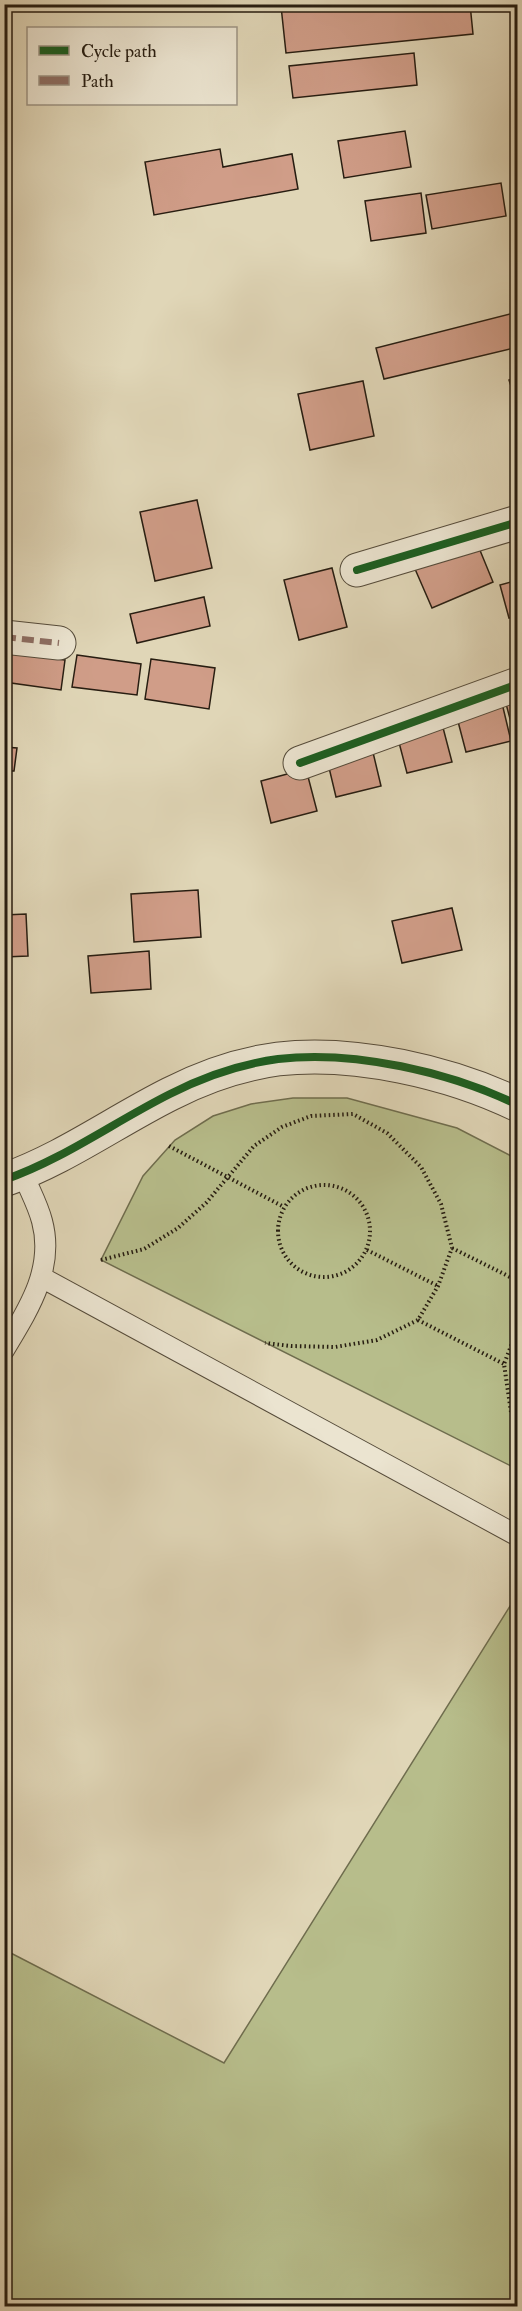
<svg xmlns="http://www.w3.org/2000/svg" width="522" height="2311" viewBox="0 0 522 2311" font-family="'IM FELL Double Pica',serif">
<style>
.green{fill:#b7bd8b;stroke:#6f6d4e;stroke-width:1.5}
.building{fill:#d09d88;stroke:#271d11;stroke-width:1.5}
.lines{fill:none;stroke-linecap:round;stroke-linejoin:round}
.service-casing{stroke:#554b3a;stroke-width:22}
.minor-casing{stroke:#554b3a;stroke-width:35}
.tertiary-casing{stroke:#554b3a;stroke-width:35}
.path{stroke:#271d11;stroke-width:4;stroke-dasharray:1.5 3;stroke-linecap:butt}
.service{stroke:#ebe4d0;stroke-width:20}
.minor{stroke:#ebe4d0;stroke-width:33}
.tertiary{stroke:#ebe4d0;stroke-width:33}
.quiet{stroke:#8d6e63;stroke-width:6;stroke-dasharray:12 6;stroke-linecap:butt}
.cycleway-casing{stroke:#ebe4d0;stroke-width:11}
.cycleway{stroke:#1b5e20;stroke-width:8}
</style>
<rect width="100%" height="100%" fill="#e0d6b7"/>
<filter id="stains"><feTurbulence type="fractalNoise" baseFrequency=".00333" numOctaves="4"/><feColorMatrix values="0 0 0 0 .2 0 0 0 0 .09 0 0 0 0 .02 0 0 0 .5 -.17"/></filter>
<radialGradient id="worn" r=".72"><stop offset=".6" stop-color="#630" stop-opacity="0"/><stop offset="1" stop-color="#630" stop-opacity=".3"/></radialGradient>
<path class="green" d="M 293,1098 L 347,1098 L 457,1128 L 517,1159 L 517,1469 L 101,1260 L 143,1176 L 175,1140 L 213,1116 L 251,1104 Z
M 517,1595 L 517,2306 L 5,2306 L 5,1950 L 224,2063 Z"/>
<path class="building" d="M 299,4 L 470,4 L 473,34 L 286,53 L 281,6 Z
M 414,53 L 417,85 L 293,98 L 289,66 Z
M 405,131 L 411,167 L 344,178 L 338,141 Z
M 220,149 L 223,167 L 292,154 L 298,189 L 154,215 L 145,162 Z
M 501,183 L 506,216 L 432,229 L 426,195 Z
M 421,193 L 426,233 L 371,241 L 365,201 Z
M 518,312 L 518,347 L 384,379 L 376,348 Z
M 518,377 L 518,408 L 509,380 Z
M 363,381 L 374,436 L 310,450 L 298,394 Z
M 197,500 L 212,568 L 155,581 L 140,512 Z
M 477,543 L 493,582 L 432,608 L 415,569 Z
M 332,568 L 347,627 L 299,640 L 284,580 Z
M 518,580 L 518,616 L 509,618 L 500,585 Z
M 204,597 L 210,626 L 137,643 L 130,614 Z
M 4,652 L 65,660 L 61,690 L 4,682 Z
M 77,655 L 141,664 L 137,695 L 72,687 Z
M 151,659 L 215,668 L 209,709 L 145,699 Z
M 518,693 L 518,737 L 515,738 L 504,696 Z
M 501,699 L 511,741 L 466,752 L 455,710 Z
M 441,720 L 452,762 L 407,773 L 396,731 Z
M 371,744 L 381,786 L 336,797 L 326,755 Z
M 4,747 L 17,748 L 14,771 L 4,771 Z
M 306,769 L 317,811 L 271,823 L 261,781 Z
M 198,890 L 201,937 L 134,942 L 131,894 Z
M 452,908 L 462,950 L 402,963 L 392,921 Z
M 26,914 L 28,956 L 4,957 L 4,915 Z
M 149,951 L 151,989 L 91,993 L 88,956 Z"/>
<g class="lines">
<g class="service-casing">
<path id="service" d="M 41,1277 L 518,1536
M 4,1350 C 28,1310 55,1269 42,1221 C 38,1205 29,1189 23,1174"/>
</g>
<g class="minor-casing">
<path id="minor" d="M 357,570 L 518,522
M 4,637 L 59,643
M 300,763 L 518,684"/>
</g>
<g class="tertiary-casing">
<path id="tertiary" d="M 4,1180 C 64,1159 114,1122 170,1094 C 203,1077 241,1064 278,1059 C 354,1050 450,1072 518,1105"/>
</g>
<path class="path" d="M 169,1146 L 284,1207
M278 1231a46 46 0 1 1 92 0a46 46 0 1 1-92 0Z
M 452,1248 L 518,1281
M 367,1250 L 438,1286
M 101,1260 L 144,1249 L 178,1228 L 206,1203 L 254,1146 L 282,1127 L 311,1116 L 353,1114 L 387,1133 L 421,1167 L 441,1204 L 452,1248 L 438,1286 L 418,1320 L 377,1340 L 335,1347 L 291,1346 L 265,1343
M 418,1320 L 504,1364
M 518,1328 L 504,1364 L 511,1412 L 518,1430"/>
<use href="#service" class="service"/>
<use href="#minor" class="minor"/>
<use href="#tertiary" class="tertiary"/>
<path class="quiet" d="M 4,637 L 59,643"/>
<g class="cycleway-casing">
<path id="cycleway" d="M 357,570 L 518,522
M 300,763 L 518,684
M 4,1180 C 64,1159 114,1122 170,1094 C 203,1077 241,1064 278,1059 C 354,1050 450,1072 518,1105"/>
</g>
<use href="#cycleway" class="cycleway"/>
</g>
<rect width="522" height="2311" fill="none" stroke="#e0d6b7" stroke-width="24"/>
<rect x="6" y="6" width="510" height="2299" fill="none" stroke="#271d11" stroke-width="3"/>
<rect x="12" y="12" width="498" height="2287" fill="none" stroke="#271d11" stroke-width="1.5"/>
<rect x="27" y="27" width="210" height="78" fill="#ebe4d0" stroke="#9d9484" stroke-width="1.5"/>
<rect x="39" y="46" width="30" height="9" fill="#1b5e20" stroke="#9d9484" stroke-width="1.5"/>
<text x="81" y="57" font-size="18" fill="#271d11">Cycle path</text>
<rect x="39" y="76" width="30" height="9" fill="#8d6e63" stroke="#9d9484" stroke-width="1.5"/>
<text x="81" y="87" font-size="18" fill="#271d11">Path</text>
<rect width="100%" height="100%" filter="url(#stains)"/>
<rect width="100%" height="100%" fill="url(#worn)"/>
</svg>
